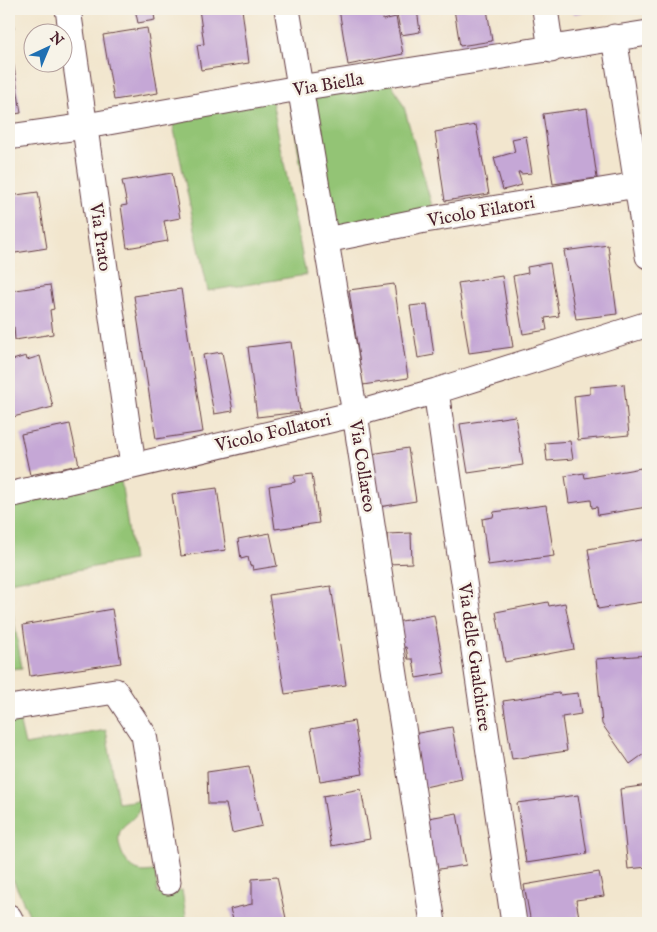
<svg xmlns="http://www.w3.org/2000/svg" width="657" height="932" viewBox="0 0 657 932" font-family="'IM FELL English',serif">
<style>
.green{fill:#93c474;stroke:#6e7250}
.building{fill:#c5a7d6}
.lines{fill:none;stroke-linecap:round;stroke-linejoin:round}
.street-casing{stroke:#633d43;stroke-width:27}
.street{stroke:#fff;stroke-width:25}
.labels{text-anchor:middle;stroke-width:5;stroke-linejoin:round;paint-order:stroke}
.street-label{font-size:18px;fill:#4a1f2b;stroke:#f7f3e8}
</style>
<rect width="100%" height="100%" fill="#f7f3e8"/>
<filter id="ink" filterUnits="userSpaceOnUse"><feTurbulence type="fractalNoise" baseFrequency=".02" numOctaves="2"/><feDisplacementMap in="SourceGraphic" scale="10" xChannelSelector="R" yChannelSelector="G"/><feConvolveMatrix kernelMatrix="1 2 1 2 8 2 1 2 1" color-interpolation-filters="sRGB"/></filter>
<filter id="wash" filterUnits="userSpaceOnUse"><feTurbulence type="fractalNoise" baseFrequency=".0096" numOctaves="4" result="noise"/><feDisplacementMap in="SourceGraphic" scale="20" xChannelSelector="R" yChannelSelector="G"/><feGaussianBlur stdDeviation="1.12" result="paint"/><feColorMatrix in="noise" values="0 0 0 0 0 0 0 0 0 0 0 0 0 0 0 0 0 1.4 0 .05"/><feComposite in="paint" operator="in"/></filter>
<g filter="url(#wash)">
<rect width="100%" height="100%" fill="#f2e6ce"/>
<path class="green" d="M 389,78 L 404,107 L 434,213 L 311,231 L 289,91 Z
M 271,96 L 306,275 L 208,291 L 172,120 Z
M 121,481 L 133,560 L 9,582 L 9,506 Z
M 9,592 L 22,668 L 9,669 Z
M 19,719 L 25,745 L 106,730 L 118,803 L 140,800 C 140,822 122,820 119,835 C 117,848 127,868 139,871 C 144,873 150,871 155,871 L 158,894 L 182,890 L 187,923 L 33,923 L 9,871 L 9,721 Z"/>
<g id="blocks">
<path class="building" d="M 9,9 L 11,9 L 14,29 L 9,29 Z
M 135,9 L 153,9 L 155,20 L 138,23 Z
M 199,9 L 242,9 L 249,63 L 201,70 L 197,45 L 204,44 Z
M 339,9 L 381,9 L 383,20 L 396,17 L 403,54 L 348,65 Z
M 396,9 L 417,9 L 420,32 L 401,35 Z
M 454,9 L 487,9 L 492,41 L 460,46 Z
M 573,9 L 598,9 L 599,10 L 574,14 Z
M 147,28 L 158,93 L 114,100 L 103,35 Z
M 12,54 L 21,113 L 9,115 L 9,55 Z
M 587,108 L 597,178 L 553,184 L 543,114 Z
M 476,125 L 489,194 L 445,201 L 435,132 Z
M 526,136 L 532,173 L 521,174 L 520,172 L 518,172 L 522,185 L 503,190 L 494,158 L 515,152 L 512,139 Z
M 172,173 L 180,218 L 164,221 L 168,241 L 127,248 L 121,206 L 127,205 L 122,181 Z
M 38,192 L 47,248 L 9,254 L 9,196 Z
M 608,245 L 617,314 L 576,319 L 564,251 Z
M 550,263 L 559,316 L 545,318 L 547,330 L 523,334 L 513,276 L 528,273 L 527,267 Z
M 502,276 L 513,347 L 469,353 L 458,283 Z
M 394,284 L 408,378 L 363,385 L 349,290 Z
M 50,285 L 54,309 L 50,310 L 53,334 L 15,340 L 14,327 L 9,328 L 9,311 L 11,311 L 9,291 Z
M 181,289 L 203,432 L 156,439 L 134,296 Z
M 427,304 L 434,355 L 418,358 L 410,306 Z
M 291,342 L 300,412 L 257,417 L 248,347 Z
M 222,352 L 233,411 L 214,414 L 203,355 Z
M 26,356 L 27,360 L 40,356 L 53,407 L 9,418 L 9,361 Z
M 624,384 L 629,435 L 578,440 L 574,396 L 590,394 L 590,387 Z
M 515,416 L 523,465 L 468,473 L 460,424 Z
M 70,424 L 79,465 L 30,475 L 21,434 Z
M 570,441 L 573,459 L 547,461 L 545,443 Z
M 408,448 L 416,501 L 379,507 L 371,454 Z
M 641,468 L 647,507 L 598,515 L 597,507 L 592,508 L 591,500 L 569,503 L 565,476 L 584,473 L 585,478 Z
M 312,474 L 319,523 L 275,529 L 269,486 L 295,482 L 294,476 Z
M 217,488 L 226,550 L 181,556 L 172,494 Z
M 546,505 L 554,556 L 488,565 L 482,519 L 493,517 L 494,512 Z
M 270,533 L 277,566 L 253,570 L 252,565 L 250,566 L 248,557 L 241,559 L 238,539 Z
M 411,533 L 412,563 L 389,564 L 387,534 Z
M 648,539 L 648,601 L 598,609 L 588,549 Z
M 331,586 L 346,685 L 285,694 L 269,595 Z
M 548,602 L 549,606 L 565,603 L 574,649 L 505,662 L 496,612 Z
M 112,609 L 121,663 L 30,676 L 23,625 Z
M 434,615 L 445,673 L 416,678 L 413,659 L 408,659 L 406,647 L 401,648 L 396,622 Z
M 648,655 L 648,751 L 630,764 L 602,724 L 596,659 Z
M 559,693 L 560,695 L 578,693 L 581,714 L 562,717 L 567,751 L 512,759 L 503,701 Z
M 354,721 L 363,774 L 320,781 L 311,729 Z
M 452,727 L 462,779 L 420,788 L 413,734 Z
M 249,766 L 262,826 L 232,833 L 226,804 L 208,804 L 207,772 Z
M 648,785 L 648,867 L 628,869 L 620,789 Z
M 361,789 L 370,839 L 331,846 L 323,796 Z
M 578,795 L 587,854 L 526,863 L 517,803 Z
M 457,813 L 466,865 L 433,870 L 423,819 Z
M 599,872 L 604,896 L 576,900 L 580,923 L 531,923 L 524,885 Z
M 277,877 L 287,923 L 234,923 L 230,909 L 252,904 L 252,879 Z"/>
</g>
</g>
<g filter="url(#ink)">
<use href="#blocks" fill-opacity="0" stroke="#633d43" stroke-width="1"/>
<g class="lines">
<g class="street-casing">
<path id="street" d="M 68,9 L 133,465
M 287,9 L 355,414 L 433,923
M 545,9 L 551,50
M 614,37 L 648,256
M 9,137 L 86,126 L 299,88 L 648,33
M 326,240 L 425,220 L 637,185
M 436,391 L 514,923
M 9,495 L 355,414 L 436,391 L 648,324
M 9,708 L 115,691 L 144,735 L 168,882
M 9,917 L 12,923"/>
</g>
<use href="#street" class="street"/>
</g>
</g>
<g class="labels">
<g class="street-label">
<text transform="translate(328 84) rotate(-9)" y="6">Via Biella</text>
<text transform="translate(481 211) rotate(-10)" y="6">Vicolo Filatori</text>
<text transform="translate(101 237) rotate(82)" y="6">Via Prato</text>
<text transform="translate(273 432) rotate(-13)" y="6">Vicolo Follatori</text>
<text transform="translate(363 466) rotate(81)" y="6">Via Collareo</text>
<text transform="translate(475 657) rotate(82)" y="6">Via delle Gualchiere</text>
</g>
</g>
<rect width="657" height="932" fill="none" stroke="#f7f3e8" stroke-width="30"/>
<g transform="translate(48 48) rotate(44)"><circle r="24" fill="#f7f3e8" stroke="#b29e9c"/>
<path d="M0-4L9 19L0 12L-9 19Z" fill="#1f6fb2"/>
<text y="-8" font-size="14" font-weight="bold" text-anchor="middle" fill="#4a1f2b">N</text>
</g>
</svg>
